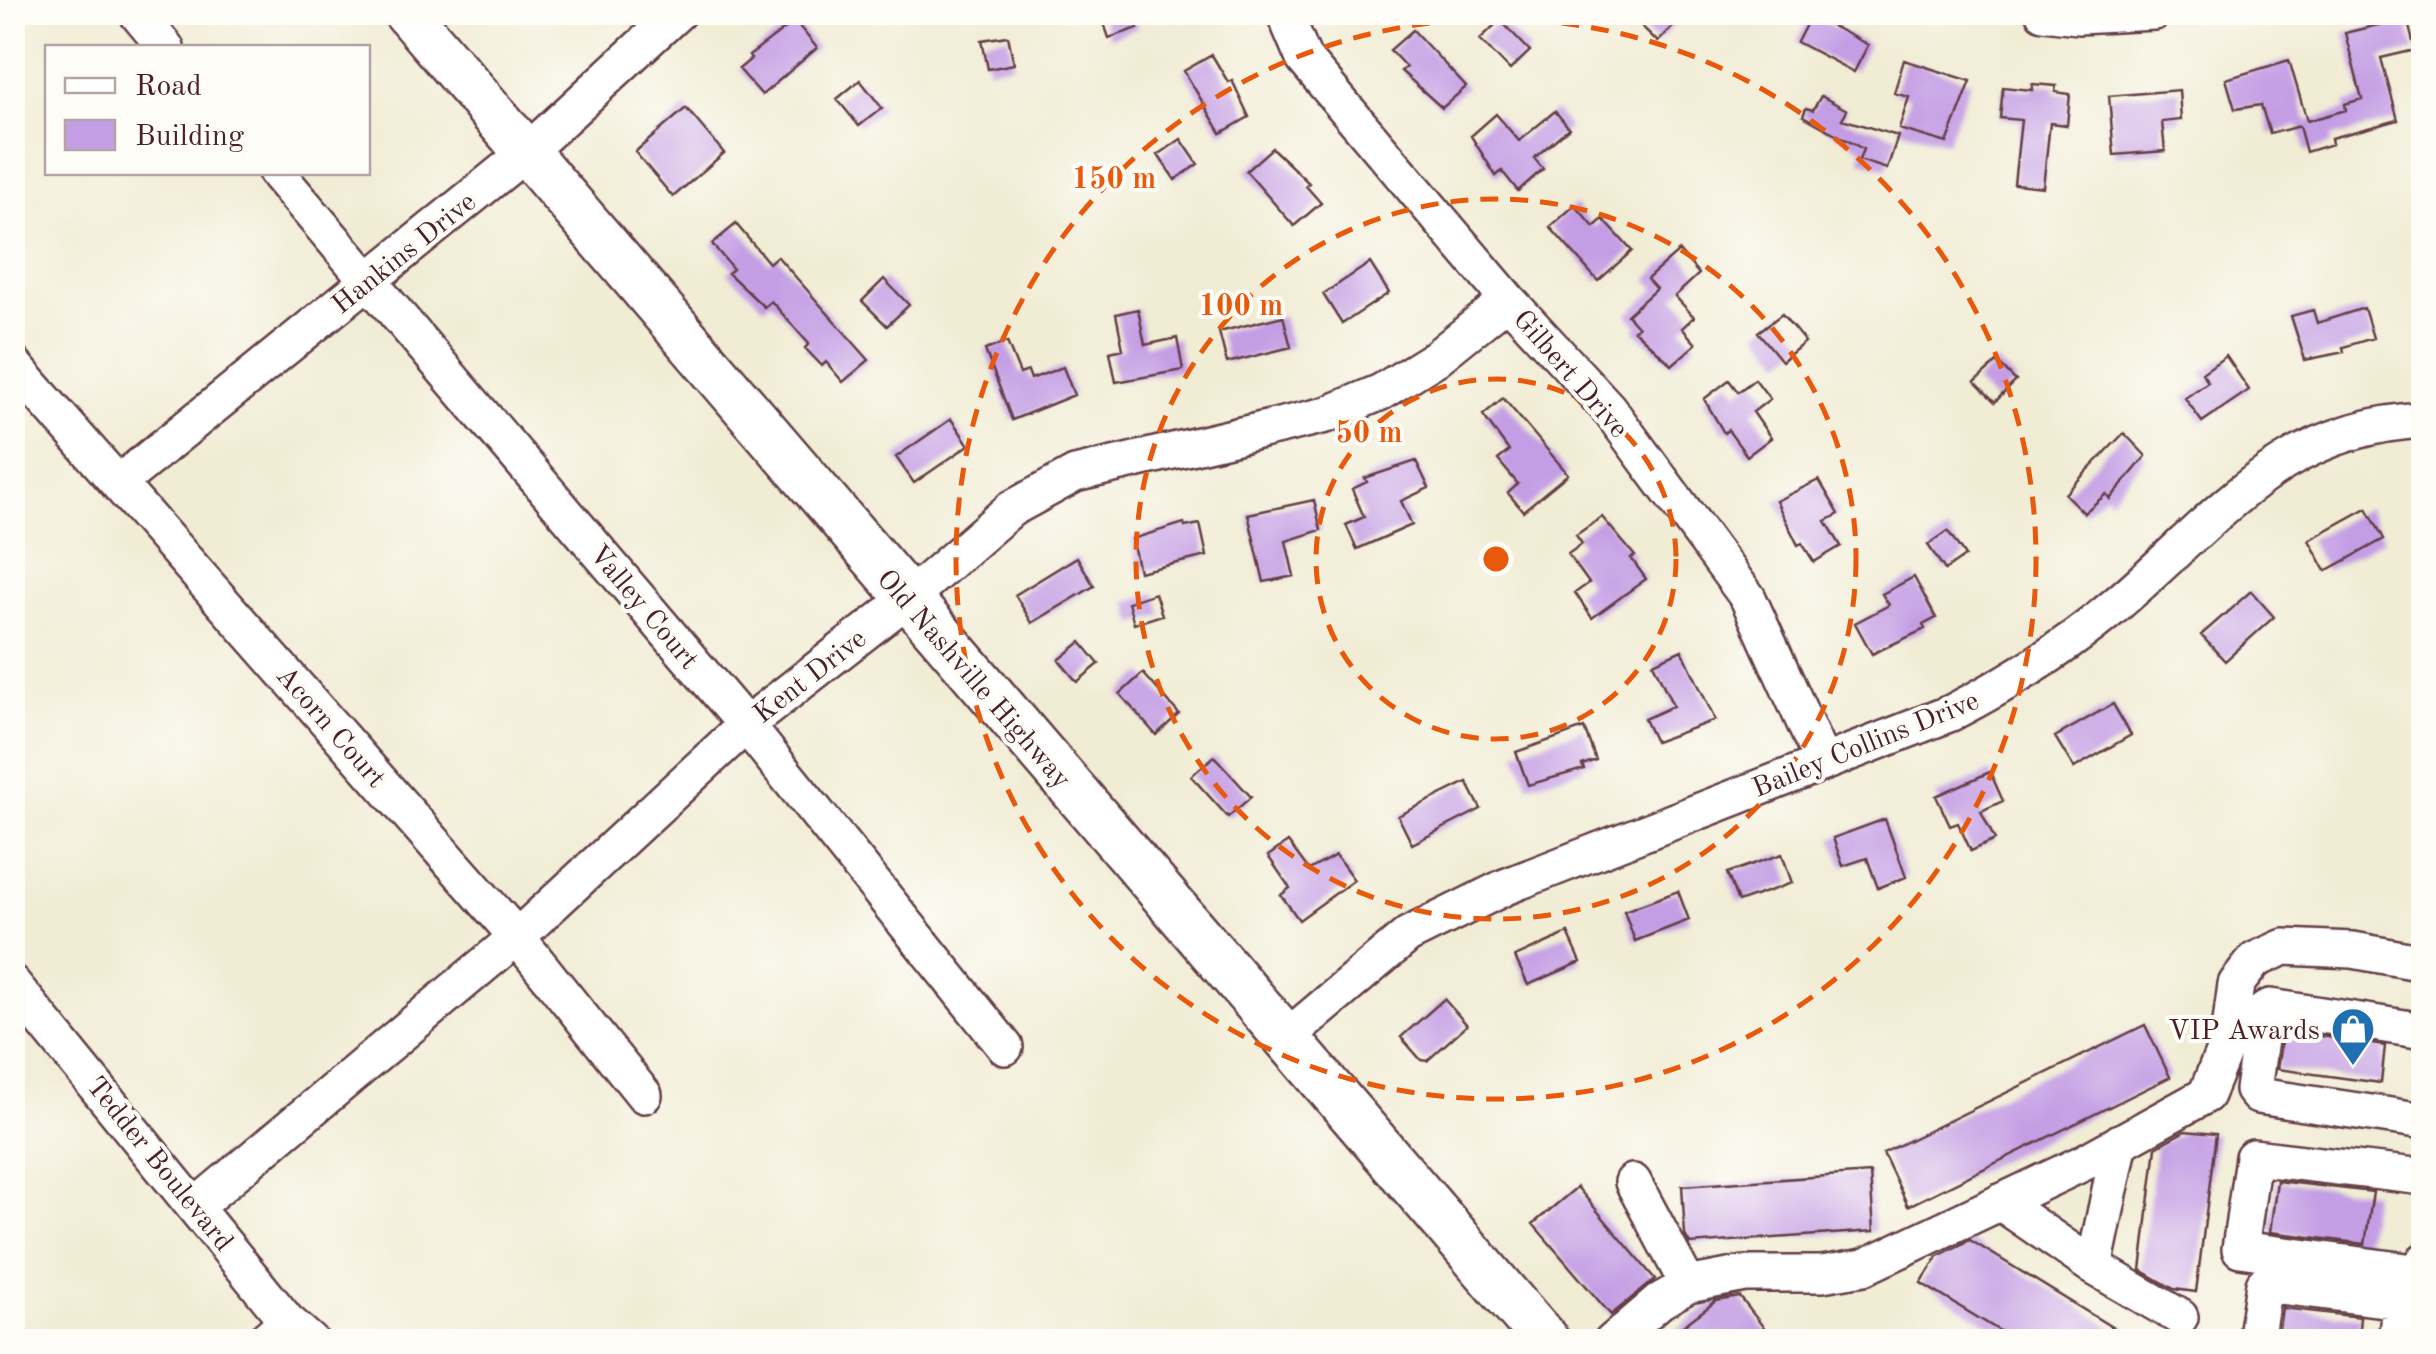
<svg xmlns="http://www.w3.org/2000/svg" width="2436" height="1354" viewBox="0 0 2436 1354" font-family="'Old Standard TT',serif">
<style>
.building{fill:#c49ee4}
.lines{fill:none;stroke-linecap:round;stroke-linejoin:round}
.minor-casing{stroke:#633e44;stroke-width:40}
.major-casing{stroke:#633e44;stroke-width:50}
.minor{stroke:#fff;stroke-width:35}
.major{stroke:#fff;stroke-width:45}
.ring{fill:none;stroke:#e8590c;stroke-width:5;stroke-dasharray:18 12}
.labels{text-anchor:middle;stroke-width:8;stroke-linejoin:round;paint-order:stroke}
.street-label{font-size:28px;fill:#4a1f2b;stroke:#fdfcf7}
.poi-label{font-size:28px;fill:#4a1f2b;stroke:#fdfcf7;text-anchor:end}
.centre{fill:#e8590c;stroke:#fdfcf7;stroke-width:5}
.ring-label{font-size:30px;text-anchor:middle;font-weight:bold;fill:#e8590c;stroke:#fdfcf7;stroke-width:8;stroke-linejoin:round;paint-order:stroke}
</style>
<rect width="100%" height="100%" fill="#fdfcf7"/>
<filter id="ink" filterUnits="userSpaceOnUse"><feTurbulence type="fractalNoise" baseFrequency=".01" numOctaves="2"/><feDisplacementMap in="SourceGraphic" scale="20" xChannelSelector="R" yChannelSelector="G"/><feConvolveMatrix kernelMatrix="1 2 1 2 8 2 1 2 1" color-interpolation-filters="sRGB"/></filter>
<filter id="wash" filterUnits="userSpaceOnUse"><feTurbulence type="fractalNoise" baseFrequency=".0048" numOctaves="4" result="noise"/><feDisplacementMap in="SourceGraphic" scale="40" xChannelSelector="R" yChannelSelector="G"/><feGaussianBlur stdDeviation="2.25" result="paint"/><feColorMatrix in="noise" values="0 0 0 0 0 0 0 0 0 0 0 0 0 0 0 0 0 1.4 0 .05"/><feComposite in="paint" operator="in"/></filter>
<g filter="url(#wash)">
<rect width="100%" height="100%" fill="#f1ecd4"/>
<g id="blocks">
<path class="building" d="M 1100,12 L 1132,12 L 1138,28 L 1109,38 Z
M 1627,12 L 1667,12 L 1677,22 L 1658,42 Z
M 1811,15 L 1868,45 L 1854,72 L 1797,42 Z
M 2407,18 L 2415,50 L 2381,58 L 2398,120 L 2331,138 L 2332,144 L 2306,152 L 2299,126 L 2270,134 L 2261,105 L 2235,109 L 2226,79 L 2289,60 L 2307,121 L 2346,110 L 2345,104 L 2362,99 L 2345,33 Z
M 1500,20 L 1530,51 L 1510,70 L 1480,39 Z
M 795,21 L 817,48 L 762,95 L 739,69 L 751,59 L 749,56 Z
M 1413,30 L 1466,87 L 1442,108 L 1401,71 L 1406,67 L 1390,50 Z
M 1008,36 L 1014,64 L 988,69 L 982,40 Z
M 1212,55 L 1228,82 L 1232,80 L 1249,117 L 1221,133 L 1184,71 Z
M 1904,60 L 1971,81 L 1947,143 L 1899,129 L 1909,97 L 1894,93 Z
M 860,80 L 882,108 L 859,126 L 837,99 Z
M 2032,84 L 2056,86 L 2055,92 L 2070,94 L 2067,125 L 2050,123 L 2043,187 L 2014,184 L 2021,120 L 2000,118 L 2003,87 L 2032,90 Z
M 2179,90 L 2181,120 L 2162,122 L 2165,151 L 2114,155 L 2109,96 Z
M 1821,96 L 1847,110 L 1842,119 L 1898,136 L 1887,169 L 1859,160 L 1863,149 L 1803,116 L 1806,108 L 1813,110 Z
M 686,108 L 724,153 L 673,197 L 635,152 Z
M 1555,111 L 1569,128 L 1534,158 L 1543,169 L 1518,191 L 1502,171 L 1496,176 L 1471,136 L 1496,114 L 1519,141 Z
M 1181,139 L 1198,164 L 1175,180 L 1158,155 Z
M 1272,148 L 1309,183 L 1306,186 L 1321,203 L 1294,226 L 1246,171 Z
M 1575,205 L 1594,227 L 1603,219 L 1632,251 L 1598,281 L 1550,227 Z
M 736,224 L 769,263 L 777,256 L 869,360 L 843,382 L 826,362 L 822,366 L 805,348 L 809,344 L 771,301 L 764,307 L 728,273 L 733,269 L 712,244 Z
M 1679,251 L 1699,274 L 1675,296 L 1694,317 L 1682,328 L 1696,344 L 1672,365 L 1634,330 L 1638,327 L 1627,315 L 1656,289 L 1647,279 Z
M 1370,263 L 1389,293 L 1342,324 L 1323,294 Z
M 884,279 L 909,305 L 887,326 L 862,301 Z
M 2364,308 L 2373,338 L 2343,347 L 2344,352 L 2305,360 L 2291,316 L 2313,310 L 2317,323 Z
M 1138,309 L 1145,345 L 1177,338 L 1183,370 L 1116,382 L 1110,352 L 1123,349 L 1116,314 Z
M 1782,314 L 1805,342 L 1782,361 L 1758,332 Z
M 1283,316 L 1291,347 L 1227,363 L 1219,332 Z
M 1007,342 L 1020,374 L 1028,371 L 1031,379 L 1063,367 L 1074,395 L 1012,420 L 985,350 Z
M 2226,356 L 2249,390 L 2202,422 L 2185,398 L 2208,382 L 2202,373 Z
M 1997,362 L 2016,381 L 1995,402 L 1975,382 Z
M 1755,379 L 1770,399 L 1753,412 L 1771,438 L 1747,456 L 1728,430 L 1724,433 L 1704,399 L 1729,380 L 1738,392 Z
M 1503,398 L 1568,474 L 1523,511 L 1508,493 L 1518,484 L 1498,460 L 1509,451 L 1483,415 Z
M 951,419 L 969,445 L 914,483 L 896,457 Z
M 2124,433 L 2146,456 L 2110,499 L 2106,494 L 2084,513 L 2065,494 Z
M 1416,461 L 1429,488 L 1401,501 L 1412,525 L 1357,549 L 1346,525 L 1364,517 L 1352,489 L 1367,482 L 1365,478 Z
M 1819,480 L 1839,514 L 1826,521 L 1841,546 L 1814,562 L 1802,543 L 1798,545 L 1776,501 Z
M 1314,500 L 1321,530 L 1286,541 L 1294,576 L 1264,582 L 1248,514 Z
M 2367,508 L 2384,539 L 2326,571 L 2309,540 Z
M 1602,517 L 1635,556 L 1631,558 L 1646,579 L 1592,618 L 1575,593 L 1589,583 L 1568,554 L 1582,544 L 1576,535 Z
M 1184,523 L 1185,527 L 1200,524 L 1207,556 L 1139,572 L 1132,539 Z
M 1948,531 L 1965,556 L 1945,570 L 1928,545 Z
M 1077,557 L 1094,586 L 1032,623 L 1015,595 Z
M 1914,577 L 1936,618 L 1923,625 L 1925,629 L 1872,654 L 1855,623 L 1889,605 L 1882,594 Z
M 2251,591 L 2274,617 L 2225,661 L 2201,635 Z
M 1155,593 L 1162,615 L 1134,624 L 1128,602 Z
M 1081,642 L 1099,664 L 1077,682 L 1059,660 Z
M 1682,650 L 1715,720 L 1655,742 L 1644,719 L 1673,706 L 1653,663 Z
M 1143,673 L 1179,714 L 1156,735 L 1120,694 Z
M 2113,704 L 2131,735 L 2074,768 L 2055,737 Z
M 1584,728 L 1596,760 L 1582,765 L 1584,769 L 1528,785 L 1516,752 Z
M 1214,756 L 1251,797 L 1228,817 L 1191,776 Z
M 1990,772 L 2003,801 L 1981,811 L 1995,840 L 1971,851 L 1958,823 L 1950,826 L 1936,796 Z
M 1467,782 L 1481,809 L 1412,844 L 1398,816 Z
M 1885,819 L 1906,877 L 1878,888 L 1867,858 L 1843,866 L 1833,838 Z
M 1288,842 L 1309,870 L 1336,855 L 1354,880 L 1299,920 L 1281,895 L 1290,888 L 1268,856 Z
M 1782,854 L 1792,883 L 1738,902 L 1727,873 Z
M 1678,891 L 1689,920 L 1635,941 L 1624,911 Z
M 1568,933 L 1581,962 L 1528,985 L 1515,957 Z
M 1444,999 L 1467,1025 L 1427,1061 L 1421,1060 L 1401,1037 Z
M 2145,1025 L 2170,1077 L 1908,1206 L 1883,1153 Z
M 2283,1030 L 2385,1046 L 2381,1083 L 2277,1069 Z
M 2185,1131 L 2216,1134 L 2196,1292 L 2174,1289 L 2141,1270 L 2156,1147 Z
M 1870,1173 L 1874,1231 L 1690,1244 L 1685,1235 L 1682,1186 Z
M 2277,1181 L 2373,1192 L 2365,1244 L 2270,1232 Z
M 1577,1187 L 1655,1279 L 1611,1315 L 1533,1224 Z
M 1970,1240 L 2136,1342 L 2018,1342 L 1921,1283 L 1938,1256 Z
M 1740,1297 L 1768,1333 L 1758,1342 L 1662,1342 L 1716,1301 Z
M 2282,1308 L 2360,1317 L 2358,1342 L 2277,1342 Z"/>
</g>
</g>
<g filter="url(#ink)">
<use href="#blocks" fill-opacity="0" stroke="#633e44" stroke-width="2.5"/>
<g class="lines">
<g class="minor-casing">
<path id="minor" d="M 136,12 L 166,48
M 1284,12 L 1304,59 L 1508,300 L 1608,408 L 1748,598 L 1822,761
M 2043,12 L 2078,16 L 2154,12
M 276,172 L 746,725 L 1005,1047
M 12,363 L 517,937 L 644,1095
M 120,482 L 528,151 L 678,12
M 12,983 L 287,1321 L 311,1342
M 2424,1031 L 2270,1007 L 2264,1011 L 2253,1090 L 2258,1096 L 2424,1121
M 1285,1039 L 1408,935 L 1505,887 L 1951,713 C 2011,682 2066,648 2117,604 C 2218,518 2281,427 2424,420
M 2424,1177 L 2253,1157 L 2240,1249 L 2422,1273 L 2424,1261
M 1633,1182 L 1688,1285
M 2000,1202 L 2094,1267 L 2180,1317
M 197,1205 L 517,937 L 746,725 L 906,600 L 1011,509 L 1075,474 L 1326,415 L 1381,392 L 1436,358 L 1508,300
M 2094,1267 L 2120,1142
M 263,1342 L 287,1321
M 1612,1342 L 1660,1301 L 1688,1285 L 1745,1274 L 1822,1274 L 1864,1267 L 2083,1163 L 2206,1095 L 2229,1038 L 2236,984 L 2255,960 L 2284,947 L 2353,950 L 2424,963
M 2255,1342 L 2264,1284 L 2424,1304
M 2396,1342 L 2403,1278"/>
</g>
<g class="major-casing">
<path id="major" d="M 406,12 L 1547,1342"/>
</g>
<use href="#minor" class="minor"/>
<use href="#major" class="major"/>
</g>
</g>
<g class="ring">
<circle cx="1496" cy="559" r="180"/>
<circle cx="1496" cy="559" r="360"/>
<circle cx="1496" cy="559" r="540"/>
</g>
<defs>
<g id="shop-pin" transform="scale(2.25)"><path d="M0 17L-7.5 6A9.5 9.5 0 1 1 7.5 6Z" fill="#1f6fb2" stroke="#fdfcf7"/><path d="M-5-2.5h2.3a2.7 3.5 0 0 1 5.4 0H5L5.5 6h-11ZM-1.5-2.5h3a1.5 2.3 0 0 0-3 0Z" fill="#fff"/></g>
</defs>
<g fill-rule="evenodd">
<use href="#shop-pin" x="2353" y="1029"/>
</g>
<g class="labels">
<g class="street-label">
<text transform="translate(403 252) rotate(-39)" y="10">Hankins Drive</text>
<text transform="translate(1572 373) rotate(49)" y="10">Gilbert Drive</text>
<text transform="translate(645 606) rotate(50)" y="10">Valley Court</text>
<text transform="translate(809 675) rotate(-38)" y="10">Kent Drive</text>
<text transform="translate(975 678) rotate(49)" y="10">Old Nashville Highway</text>
<text transform="translate(332 726) rotate(49)" y="10">Acorn Court</text>
<text transform="translate(1865 743) rotate(-22)" y="10">Bailey Collins Drive</text>
<text transform="translate(161 1163) rotate(51)" y="10">Tedder Boulevard</text>
</g>
<g class="poi-label">
<text x="2320" y="1039">VIP Awards</text>
</g>
</g>
<circle cx="1496" cy="559" r="15" class="centre"/>
<g class="ring-label">
<text x="1114" y="188">150 m</text>
<text x="1241" y="315">100 m</text>
<text x="1369" y="442">50 m</text>
</g>
<rect width="2436" height="1354" fill="none" stroke="#fdfcf7" stroke-width="50"/>
<rect x="45" y="45" width="325" height="130" fill="#fdfcf7" stroke="#b5a4a5" stroke-width="2.5"/>
<rect x="65" y="78" width="50" height="15" fill="#ffffff" stroke="#b5a4a5" stroke-width="2.5"/>
<text x="135" y="95" font-size="30" fill="#4a1f2b">Road</text>
<rect x="65" y="120" width="50" height="30" fill="#c49ee4" stroke="#b5a4a5" stroke-width="2.5"/>
<text x="135" y="145" font-size="30" fill="#4a1f2b">Building</text>
</svg>
